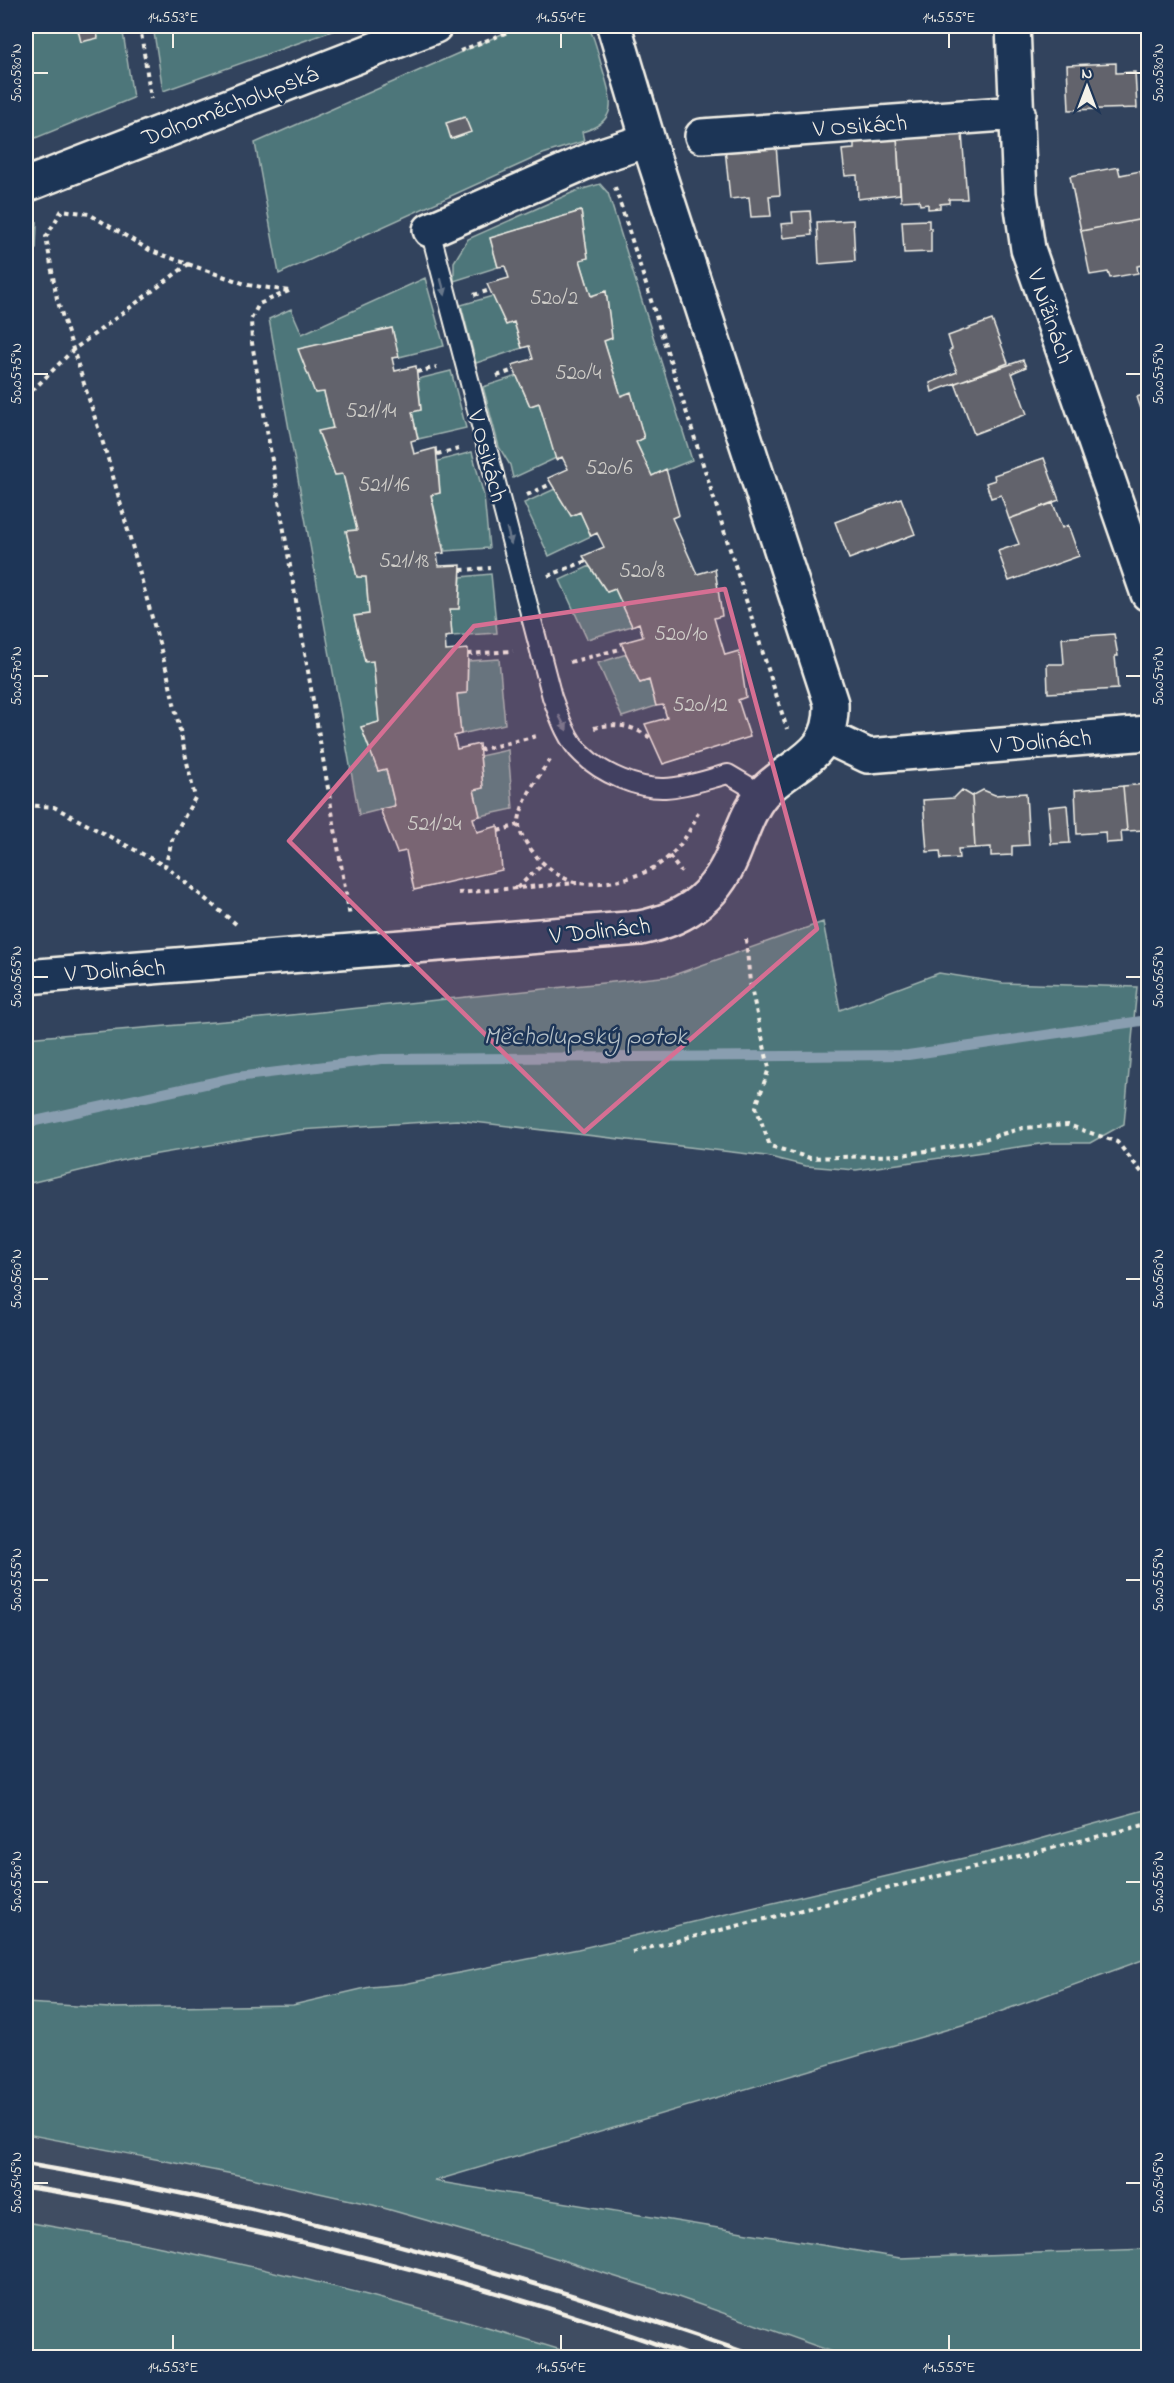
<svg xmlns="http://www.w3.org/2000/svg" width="1174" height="2383" viewBox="0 0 1174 2383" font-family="'Indie Flower',sans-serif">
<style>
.built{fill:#404d62}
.green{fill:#4e767a;stroke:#a1b4b1;stroke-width:1.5}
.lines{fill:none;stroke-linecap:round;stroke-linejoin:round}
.stream{stroke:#899eb0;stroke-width:10}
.building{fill:#62646c;stroke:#f4f1e8;stroke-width:1.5}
.lane-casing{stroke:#f4f1e8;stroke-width:22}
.street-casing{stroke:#f4f1e8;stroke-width:38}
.secondary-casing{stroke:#f4f1e8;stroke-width:38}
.path{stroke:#f4f1e8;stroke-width:4;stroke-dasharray:4.5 4.5;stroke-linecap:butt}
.lane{stroke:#1d3557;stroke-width:18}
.street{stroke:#1d3557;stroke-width:33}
.secondary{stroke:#1d3557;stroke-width:33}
.rail{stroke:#f4f1e8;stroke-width:4.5}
.oneway{fill:#68778a}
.marked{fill:#d66f93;fill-opacity:0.2;stroke:#d66f93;stroke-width:4.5;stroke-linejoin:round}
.ticks{fill:none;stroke:#f4f1e8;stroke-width:2}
.labels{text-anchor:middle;stroke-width:5;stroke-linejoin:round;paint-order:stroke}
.number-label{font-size:21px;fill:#d0cec9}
.street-label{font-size:24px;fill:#f4f1e8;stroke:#1d3557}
.water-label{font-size:26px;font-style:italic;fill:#b6c1c7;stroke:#1d3557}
.neatline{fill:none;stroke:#f4f1e8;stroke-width:2}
.ticks-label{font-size:15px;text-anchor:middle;fill:#f4f1e8}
</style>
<rect width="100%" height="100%" fill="#32435d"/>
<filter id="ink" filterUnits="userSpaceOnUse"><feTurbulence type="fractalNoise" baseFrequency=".0167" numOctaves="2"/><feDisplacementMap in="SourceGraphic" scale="12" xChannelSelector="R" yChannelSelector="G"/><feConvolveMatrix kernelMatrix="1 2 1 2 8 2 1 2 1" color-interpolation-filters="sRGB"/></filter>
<g filter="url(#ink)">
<path class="built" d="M 26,2134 L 238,2175 L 373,2205 L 527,2249 L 664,2292 L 847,2357 L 584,2357 L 351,2289 L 220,2259 L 26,2222 Z"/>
<path class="green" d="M 26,26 L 122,26 L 133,98 L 26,142 Z
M 153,26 L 346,26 L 163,91 Z
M 520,26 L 585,26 L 590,30 C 596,41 598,55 602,67 C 611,98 621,121 582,132 L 584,141 L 543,154 L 279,274 L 255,143 Z
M 600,184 L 608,193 L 692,460 L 652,476 L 636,442 L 644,438 L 631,393 L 621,396 L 604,341 L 612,338 L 606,292 L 591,296 L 580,260 L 588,257 L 581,211 L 490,238 L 498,267 L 454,281 L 454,262 L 468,239 L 576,191 Z
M 37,222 L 36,249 L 26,254 L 26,227 Z
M 425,278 L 444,346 L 399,357 L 392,328 L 299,349 L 315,393 L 324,392 L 333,428 L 318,432 L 335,475 L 343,474 L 357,530 L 346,531 L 357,577 L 366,577 L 369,614 L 354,616 L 365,661 L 373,661 L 379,722 L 361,727 L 378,771 L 386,769 L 395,806 L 359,815 L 269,319 L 291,309 L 302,334 Z
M 493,296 L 506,324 L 514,322 L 522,348 L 476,363 L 461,305 Z
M 451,371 L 466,428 L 418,439 L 412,412 L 421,410 L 418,379 Z
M 517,376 L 530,406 L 539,403 L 556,458 L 513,478 L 510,465 L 499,447 L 483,387 Z
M 472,452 L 484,496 L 489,548 L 445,551 L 431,495 L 440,493 L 438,461 Z
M 555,489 L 580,512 L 591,536 L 549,556 L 524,503 Z
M 590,566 L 607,592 L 615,589 L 632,626 L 587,639 L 560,580 Z
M 491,574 L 497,633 L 452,636 L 450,609 L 459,608 L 461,577 Z
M 627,654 L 640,683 L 649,680 L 656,706 L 622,717 L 598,663 Z
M 499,659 L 505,724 L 461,734 L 457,694 L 467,693 L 468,661 Z
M 508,750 L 513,809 L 480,816 L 474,790 L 483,788 L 480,756 Z
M 823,922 L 840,1010 L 939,973 L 1003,983 L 1137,987 L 1124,1124 L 1090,1143 L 1047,1143 L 856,1170 L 806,1166 L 766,1156 L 457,1120 L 299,1130 L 128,1159 L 26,1184 L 26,1038 L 272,1017 L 671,976 Z
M 1148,1809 L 1148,1958 L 969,2023 L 434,2181 L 900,2258 L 1148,2249 L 1148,2357 L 847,2357 L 664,2292 L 527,2249 L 373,2205 L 238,2175 L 26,2134 L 26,2003 L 110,2008 L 293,2005 L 370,1987 L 404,1984 L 578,1949 L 1015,1846 Z
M 26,2222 C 215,2253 401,2300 584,2357 L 26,2357 Z"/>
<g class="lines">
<path class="stream" d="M 26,1123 L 237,1077 L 382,1059 L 908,1055 L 1148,1020"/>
</g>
<path class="building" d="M 77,26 L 96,26 L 98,38 L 81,42 Z
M 1143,42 L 1148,42 L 1148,62 L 1145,62 Z
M 1116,63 L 1116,73 L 1135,72 L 1137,108 L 1069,110 L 1067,65 Z
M 465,117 L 471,132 L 451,139 L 446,123 Z
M 962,133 L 967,199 L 949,199 L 949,203 L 940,204 L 940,208 L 928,209 L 928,204 L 920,205 L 919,200 L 901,201 L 897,137 Z
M 897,137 L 900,194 L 858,199 L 857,175 L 845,176 L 842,150 L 854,149 L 854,140 Z
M 776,145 L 780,195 L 769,196 L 771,216 L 751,217 L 749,197 L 730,199 L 725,148 Z
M 1118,167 L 1120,175 L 1140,171 L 1148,201 L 1148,218 L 1081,231 L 1070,176 Z
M 581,211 L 588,258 L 580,260 L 591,296 L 606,291 L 612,338 L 604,341 L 621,396 L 631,392 L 644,438 L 636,442 L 652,476 L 666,469 L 679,515 L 672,518 L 697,574 L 715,569 L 722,616 L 714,618 L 725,655 L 739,651 L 746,697 L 738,700 L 750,737 L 663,764 L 645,724 L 667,718 L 663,705 L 656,706 L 649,680 L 640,683 L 621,643 L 643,637 L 639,623 L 632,626 L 615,589 L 607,592 L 583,556 L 604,547 L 597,533 L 591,536 L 580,512 L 571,516 L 548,478 L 568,469 L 562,457 L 556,460 L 539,403 L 530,406 L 512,365 L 533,359 L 529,346 L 522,348 L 514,322 L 506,325 L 487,284 L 509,278 L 505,266 L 498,267 L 490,238 Z
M 810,211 L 812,235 L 783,238 L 781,224 L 793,223 L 792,212 Z
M 1148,218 L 1148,264 L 1137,266 L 1138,273 L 1110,278 L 1108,272 L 1090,275 L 1081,231 Z
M 853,220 L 855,261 L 819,264 L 817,222 Z
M 929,220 L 929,228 L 931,228 L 931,252 L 904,253 L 902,221 Z
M 992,320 L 1008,363 L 932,392 L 930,383 L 957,372 L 949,351 L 952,349 L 948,336 Z
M 392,328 L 399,357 L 392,358 L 395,371 L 416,366 L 421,410 L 412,412 L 418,439 L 411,441 L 414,454 L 436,448 L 440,493 L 431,495 L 444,553 L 437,554 L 439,566 L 461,565 L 459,609 L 450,609 L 452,636 L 445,637 L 446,651 L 468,649 L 467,693 L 457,694 L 461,734 L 454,736 L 457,749 L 479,744 L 483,788 L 474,790 L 480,816 L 473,818 L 477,832 L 498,826 L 502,870 L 414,890 L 406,851 L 397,853 L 380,809 L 395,806 L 386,769 L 378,771 L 361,727 L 379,722 L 373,661 L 365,662 L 354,616 L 369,614 L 366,577 L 357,577 L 346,531 L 357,530 L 343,474 L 335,475 L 318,431 L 333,428 L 324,392 L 315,393 L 298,349 Z
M 1023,360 L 1026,367 L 1012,373 L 1027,414 L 974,434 L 955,383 Z
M 1148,393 L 1148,430 L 1137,397 Z
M 1044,458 L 1059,500 L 1009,519 L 1001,495 L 991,498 L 986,483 L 995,480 L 994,475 Z
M 901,498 L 915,534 L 849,559 L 835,522 Z
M 1053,503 L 1062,528 L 1068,525 L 1079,556 L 1009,581 L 998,551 L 1019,544 L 1009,519 Z
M 1114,634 L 1118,656 L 1115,656 L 1118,689 L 1048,693 L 1047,664 L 1064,664 L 1062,638 Z
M 1148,784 L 1148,847 L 1145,847 L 1144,830 L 1127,831 L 1123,786 Z
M 1123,786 L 1127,831 L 1121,831 L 1122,842 L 1106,843 L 1105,832 L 1077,834 L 1075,790 Z
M 962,790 L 972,796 L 975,848 L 958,849 L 959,858 L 941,859 L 940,851 L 927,852 L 923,800 L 954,798 Z
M 983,790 L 995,795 L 1026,793 L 1029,845 L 1012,846 L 1012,855 L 991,856 L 991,847 L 975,848 L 972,796 Z
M 1067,805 L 1070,843 L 1051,844 L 1048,807 Z"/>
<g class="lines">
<g class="lane-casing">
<path id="lane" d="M 430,230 L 552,697 C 559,716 567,740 582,754 C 602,774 638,789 665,788 C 687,787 708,779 728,774 L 762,794"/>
</g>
<g class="street-casing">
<path id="street" d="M 1013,26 L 1020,194 L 1028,249 L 1148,594
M 702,136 L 1018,113
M 430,230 L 599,156 L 648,140
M 826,736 L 868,756 L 1148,733
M 26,977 L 640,928 C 690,918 719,893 736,847 C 743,829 750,808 763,793 C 793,761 833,758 831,703 L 648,140 L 614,26"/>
</g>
<g class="secondary-casing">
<path id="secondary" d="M 26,185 L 435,26"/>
</g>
<path class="path" d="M 140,26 L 151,99
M 460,51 L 523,26
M 615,187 L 787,729
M 289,291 L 259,304 L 251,319 L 252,343 L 350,917
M 474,295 L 490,290
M 417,372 L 437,367
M 497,376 L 514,370
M 26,397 L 73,350 L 190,263
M 437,454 L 459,449
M 527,495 L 551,484
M 461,570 L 490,568
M 548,576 L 586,561
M 468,654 L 513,651
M 570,662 L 624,648
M 594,728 C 617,722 634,726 652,739
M 479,750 L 537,736
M 550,760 C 539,775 518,806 519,825 C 520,837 530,848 537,857 C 546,867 564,881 579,883 C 602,886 639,878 658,865 C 678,852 690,833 698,812
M 26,805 L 54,807 L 165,866
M 498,831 L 519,825
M 669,856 L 681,872
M 517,888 L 543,864
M 458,893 L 577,883
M 236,924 L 165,866 L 173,837 L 195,798 L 167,672 L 109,462 L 57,299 L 46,237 L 62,210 L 89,214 L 151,251 L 248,285 L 289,291
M 746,939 L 750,983 L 769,1068 L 756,1107 L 770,1146 L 810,1158 L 903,1155 L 967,1144 L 1023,1128 L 1068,1125 L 1117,1142 L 1148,1180
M 632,1952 L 1148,1824"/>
<use href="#lane" class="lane"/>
<use href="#street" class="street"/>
<use href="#secondary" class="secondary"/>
<path class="rail" d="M 26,2164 C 277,2206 521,2273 761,2358
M 26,2187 C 104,2198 181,2215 258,2232 C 405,2265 553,2305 695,2358"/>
</g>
<defs><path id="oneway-solid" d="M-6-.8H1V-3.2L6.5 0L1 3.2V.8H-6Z" transform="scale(1.5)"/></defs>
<g class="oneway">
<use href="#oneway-solid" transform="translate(443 287) rotate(75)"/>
<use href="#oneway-solid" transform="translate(509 536) rotate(75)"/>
<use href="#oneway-solid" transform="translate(563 723) rotate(63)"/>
</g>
</g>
<path class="marked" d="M 725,589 L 817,929 L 584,1132 L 289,841 L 474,626 Z"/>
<path class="ticks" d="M 173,33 L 173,48M 561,33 L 561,48M 949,33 L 949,48M 33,73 L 48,73M 1126,73 L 1141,73M 33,374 L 48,374M 1126,374 L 1141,374M 33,676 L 48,676M 1126,676 L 1141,676M 33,977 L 48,977M 1126,977 L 1141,977M 33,1279 L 48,1279M 1126,1279 L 1141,1279M 33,1580 L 48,1580M 1126,1580 L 1141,1580M 33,1882 L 48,1882M 1126,1882 L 1141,1882M 33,2183 L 48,2183M 1126,2183 L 1141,2183M 173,2335 L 173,2350M 561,2335 L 561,2350M 949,2335 L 949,2350"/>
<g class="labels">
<g class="number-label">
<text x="554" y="304">520/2</text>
<text x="578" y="379">520/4</text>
<text x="371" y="417">521/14</text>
<text x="609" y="474">520/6</text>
<text x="384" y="491">521/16</text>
<text x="404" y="567">521/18</text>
<text x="642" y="577">520/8</text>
<text x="681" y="640">520/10</text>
<text x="700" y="711">520/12</text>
<text x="434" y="830">521/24</text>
</g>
<g class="street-label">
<text transform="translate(230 105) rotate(-21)" y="8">Dolnoměcholupská</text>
<text transform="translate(860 125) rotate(-4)" y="8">V Osikách</text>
<text transform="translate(1051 316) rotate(71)" y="8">V Nížinách</text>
<text transform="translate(488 456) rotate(75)" y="8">V Osikách</text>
<text transform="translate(1041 741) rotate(-5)" y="8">V Dolinách</text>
<text transform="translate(600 930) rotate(-6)" y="8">V Dolinách</text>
<text transform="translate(115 970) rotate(-4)" y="8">V Dolinách</text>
</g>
<g class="water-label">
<text x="585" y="1044">Měcholupský potok</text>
</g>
</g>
<rect width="1174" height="2383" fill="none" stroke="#1d3557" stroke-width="66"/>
<g transform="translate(1087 87)" stroke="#1d3557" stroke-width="4.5" paint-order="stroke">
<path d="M0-4.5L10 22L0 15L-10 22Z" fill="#f4f1e8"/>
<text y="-9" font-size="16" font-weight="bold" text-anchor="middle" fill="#f4f1e8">N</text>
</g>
<rect x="33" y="33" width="1108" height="2317" class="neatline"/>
<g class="ticks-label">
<text x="173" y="22">14.553°E</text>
<text x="561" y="22">14.554°E</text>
<text x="949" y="22">14.555°E</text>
<text transform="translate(16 73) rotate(-90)" y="5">50.0580°N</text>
<text transform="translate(1158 73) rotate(-90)" y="5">50.0580°N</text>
<text transform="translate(16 374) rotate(-90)" y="5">50.0575°N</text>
<text transform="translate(1158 374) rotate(-90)" y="5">50.0575°N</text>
<text transform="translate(16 676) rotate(-90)" y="5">50.0570°N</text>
<text transform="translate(1158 676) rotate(-90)" y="5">50.0570°N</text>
<text transform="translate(16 977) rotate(-90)" y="5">50.0565°N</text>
<text transform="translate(1158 977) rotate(-90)" y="5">50.0565°N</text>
<text transform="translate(16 1279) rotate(-90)" y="5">50.0560°N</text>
<text transform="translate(1158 1279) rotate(-90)" y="5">50.0560°N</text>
<text transform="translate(16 1580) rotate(-90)" y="5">50.0555°N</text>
<text transform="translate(1158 1580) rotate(-90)" y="5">50.0555°N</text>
<text transform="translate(16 1882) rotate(-90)" y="5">50.0550°N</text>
<text transform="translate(1158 1882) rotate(-90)" y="5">50.0550°N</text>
<text transform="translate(16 2183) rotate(-90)" y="5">50.0545°N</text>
<text transform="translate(1158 2183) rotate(-90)" y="5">50.0545°N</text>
<text x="173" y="2372">14.553°E</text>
<text x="561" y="2372">14.554°E</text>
<text x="949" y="2372">14.555°E</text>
</g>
</svg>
